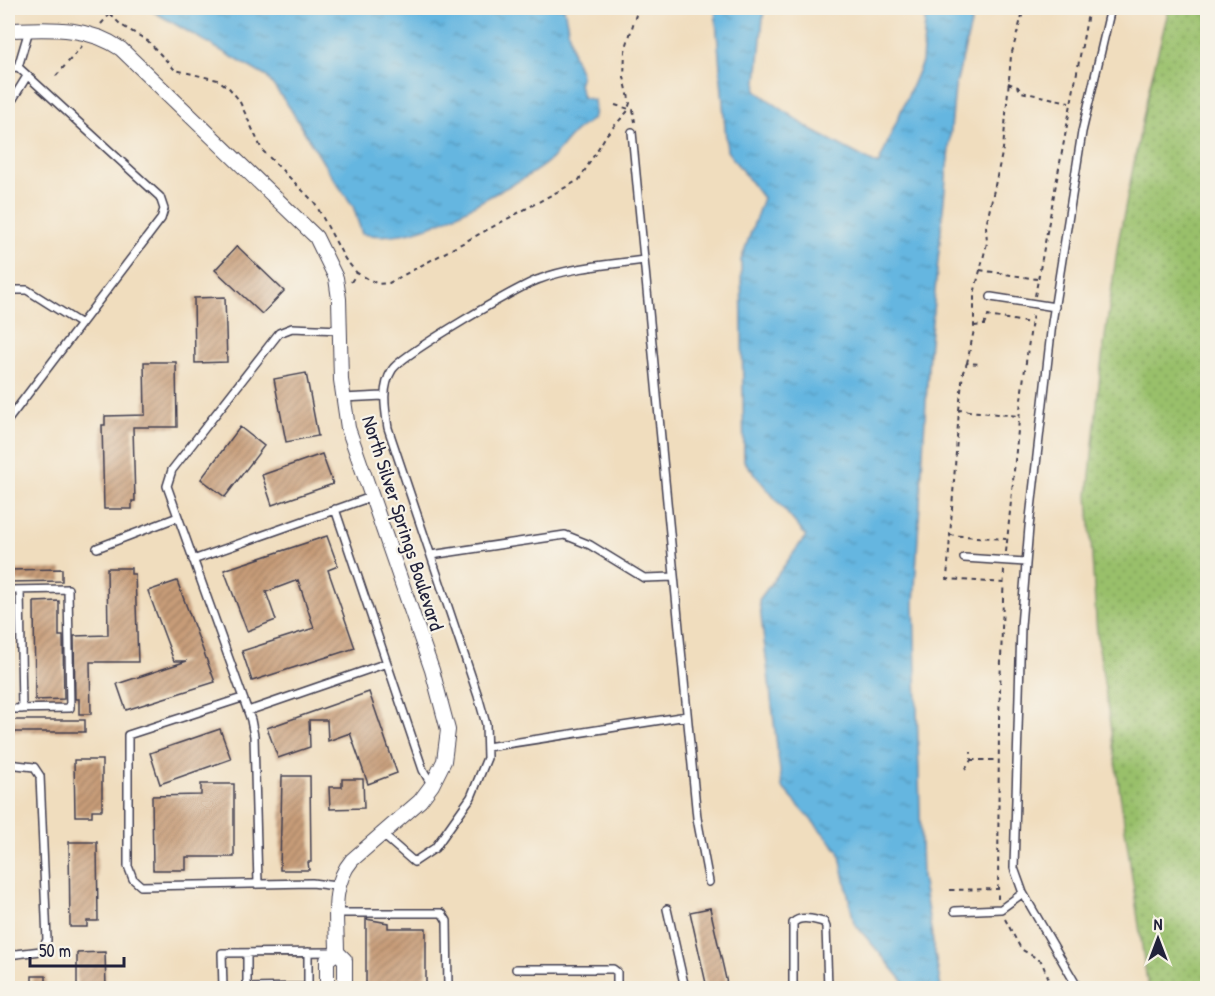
<svg xmlns="http://www.w3.org/2000/svg" width="1215" height="996" viewBox="0 0 1215 996" font-family="'Patrick Hand',sans-serif">
<style>
.grass{fill:url(#grass-dots);stroke:#5e7153;stroke-width:1.5}
.water{fill:url(#water-ripples);stroke:#446c8e;stroke-width:1.5}
.building{fill:url(#building-hatch)}
.lines{fill:none;stroke-linecap:round;stroke-linejoin:round}
.lane-casing{stroke:#413e4f;stroke-width:10}
.street-casing{stroke:#413e4f;stroke-width:16}
.path{stroke:#413e4f;stroke-width:2;stroke-dasharray:4.5 4.5;stroke-linecap:butt}
.lane{stroke:#fff;stroke-width:7}
.street{stroke:#fff;stroke-width:14}
.labels{text-anchor:middle;stroke-width:4.5;stroke-linejoin:round;paint-order:stroke}
.street-label{font-size:20px;fill:#22223b;stroke:#f7f3e8}
</style>
<defs>
<pattern id="grass-dots" width="8" height="8" patternUnits="userSpaceOnUse" patternTransform="scale(1.5)"><rect width="8" height="8" fill="#99c06b"/><path d="M2 2h.1M6 6h.1" fill="none" stroke="#7c9c59" stroke-width="1.8" stroke-linecap="round"/></pattern>
<pattern id="water-ripples" width="26" height="14" patternUnits="userSpaceOnUse" patternTransform="scale(1.5)"><rect width="26" height="14" fill="#65b6e0"/><path d="M2 4q2-2 4 0t4 0M15 11q2-2 4 0t4 0" fill="none" stroke="#5394b7"/></pattern>
<pattern id="building-hatch" width="6" height="6" patternUnits="userSpaceOnUse" patternTransform="scale(1.5)"><rect width="6" height="6" fill="#c79c78"/><path d="M-1 1l2-2M0 6l6-6M5 7l2-2" fill="none" stroke="#a17f64"/></pattern>
</defs>
<rect width="100%" height="100%" fill="#f7f3e8"/>
<filter id="ink" filterUnits="userSpaceOnUse"><feTurbulence type="fractalNoise" baseFrequency=".0167" numOctaves="2"/><feDisplacementMap in="SourceGraphic" scale="12" xChannelSelector="R" yChannelSelector="G"/><feConvolveMatrix kernelMatrix="1 2 1 2 8 2 1 2 1" color-interpolation-filters="sRGB"/></filter>
<filter id="wash" filterUnits="userSpaceOnUse"><feTurbulence type="fractalNoise" baseFrequency=".008" numOctaves="4" result="noise"/><feDisplacementMap in="SourceGraphic" scale="24" xChannelSelector="R" yChannelSelector="G"/><feGaussianBlur stdDeviation="1.35" result="paint"/><feColorMatrix in="noise" values="0 0 0 0 0 0 0 0 0 0 0 0 0 0 0 0 0 1.4 0 .05"/><feComposite in="paint" operator="in"/></filter>
<g filter="url(#wash)">
<rect width="100%" height="100%" fill="#f0ddbe"/>
<path class="grass" d="M 1169,8 L 1208,8 L 1207,988 L 1148,988 L 1097,634 L 1088,495 L 1100,374 L 1118,243 L 1149,88 Z"/>
<path class="water" d="M 147,8 L 564,8 L 573,54 L 581,74 L 579,84 L 582,97 L 594,100 C 597,125 591,117 576,131 C 567,139 560,150 551,159 C 536,173 515,183 496,193 C 455,216 412,243 362,234 L 353,206 L 329,172 L 290,108 L 267,77 Z
M 715,8 L 764,8 L 756,91 L 813,131 L 878,165 L 922,62 L 926,8 L 975,8 L 955,88 L 929,352 L 914,604 L 922,877 L 941,988 L 909,988 L 854,923 L 839,851 L 782,787 L 759,600 L 806,536 L 744,461 L 741,260 L 763,198 L 727,151 Z"/>
<g id="blocks">
<path class="building" d="M 237,246 L 284,291 L 262,314 L 215,270 Z
M 225,297 L 227,362 L 195,363 L 194,298 Z
M 144,362 L 176,362 L 177,427 L 133,427 L 135,501 L 132,501 L 132,509 L 104,509 L 102,425 L 105,425 L 105,416 L 145,415 Z
M 306,373 L 318,436 L 286,442 L 274,379 Z
M 240,427 L 264,446 L 225,497 L 201,479 Z
M 322,454 L 333,484 L 272,505 L 262,475 Z
M 327,536 L 338,566 L 328,570 L 355,648 L 252,681 L 242,651 L 314,628 L 298,580 L 266,592 L 276,620 L 247,631 L 224,570 Z
M 107,568 L 131,568 L 131,574 L 135,574 L 138,662 L 90,662 L 91,714 L 79,714 L 79,699 L 75,699 L 74,636 L 108,635 Z
M 62,569 L 62,581 L 8,582 L 8,570 Z
M 177,581 L 215,682 L 126,710 L 117,684 L 187,661 L 174,661 L 148,591 Z
M 59,601 L 59,636 L 63,636 L 64,699 L 35,700 L 34,602 Z
M 369,692 L 397,773 L 368,784 L 350,733 L 328,741 L 327,720 L 309,720 L 310,747 L 278,758 L 267,728 Z
M 8,720 L 85,720 L 85,732 L 8,732 Z
M 220,729 L 231,759 L 160,784 L 150,753 Z
M 74,760 L 102,760 L 102,810 L 92,810 L 92,816 L 75,816 Z
M 282,776 L 310,776 L 311,862 L 308,862 L 309,870 L 280,870 Z
M 342,779 L 363,779 L 364,808 L 330,809 L 329,787 L 342,787 Z
M 201,784 L 234,784 L 234,857 L 186,857 L 186,870 L 153,870 L 152,796 L 201,795 Z
M 69,842 L 97,842 L 98,921 L 87,921 L 87,927 L 70,927 Z
M 710,908 L 728,988 L 707,988 L 690,912 Z
M 366,919 L 388,923 L 388,928 L 426,928 L 426,988 L 366,988 Z
M 105,952 L 106,988 L 77,988 L 77,953 Z
M 32,976 L 46,976 L 46,988 L 32,988 Z"/>
</g>
</g>
<g filter="url(#ink)">
<use href="#blocks" fill-opacity="0" stroke="#413e4f" stroke-width="1.5"/>
<g class="lines">
<g class="lane-casing">
<path id="lane" d="M 18,67 L 29,30
M 8,68 L 18,67 L 160,197 L 164,209 L 161,219 L 8,420
M 8,107 L 27,76
M 632,132 L 697,818 L 709,882
M 8,290 L 27,290 L 81,324
M 991,297 L 1055,307
M 343,398 L 383,396
M 335,509 L 423,770 L 431,784
M 97,548 L 178,517
M 431,555 L 565,535 L 590,545 L 644,578 L 674,577
M 964,558 L 1026,562
M 193,560 L 371,497
M 8,590 L 68,589 L 70,708 L 8,709
M 20,590 L 22,709
M 242,698 L 128,735 L 128,866 L 133,879 L 141,886 L 312,883 L 336,886
M 248,711 L 387,663
M 487,747 L 687,716
M 8,764 L 34,767 L 40,776 L 47,940 L 41,951 L 8,955
M 382,834 L 414,862 L 435,848 L 471,797 L 487,758 L 486,724 L 478,696 L 388,428 C 385,408 381,388 392,370 C 401,355 519,286 540,279 C 572,267 609,265 643,260
M 258,884 L 254,736 L 251,720 L 167,486 L 172,470 L 279,333 L 292,328 L 340,330
M 667,909 L 685,988
M 955,911 L 1001,909 L 1023,893
M 337,913 L 442,913 L 447,921 L 448,988
M 308,952 L 308,988
M 247,953 L 247,988 L 308,987
M 516,969 L 613,969 L 617,972 L 617,988
M 223,988 L 222,953 L 334,952
M 793,988 L 793,923 C 801,915 814,920 824,922 L 826,927 L 828,988
M 1078,988 L 1023,893 L 1014,868 L 1021,626 L 1029,527 L 1052,323 L 1082,132 L 1111,8"/>
</g>
<g class="street-casing">
<path id="street" d="M 8,30 C 48,29 86,25 121,49 L 316,237 L 336,278 L 339,299 L 341,380 L 348,428 L 432,670 L 448,730 L 444,761 L 432,785 L 420,801 L 352,860 C 330,886 337,919 337,952 L 345,960 L 345,988
M 327,988 L 327,960 L 337,952"/>
</g>
<path class="path" d="M 110,14 L 121,25 L 148,41 L 175,70 L 218,80 L 229,88 L 239,100 L 262,150 L 315,203 L 345,259 L 357,273
M 101,24 L 110,14 L 107,8
M 56,76 L 82,46
M 1008,83 L 1018,87 L 1021,92 L 1069,102
M 615,105 L 633,110 L 635,122
M 980,270 L 1037,279
M 351,282 L 357,273 L 378,284 L 389,283 L 579,180 L 607,134 L 627,112 L 630,103 L 624,77 L 625,51 L 638,8
M 1035,296 L 1089,8
M 974,326 L 984,325 L 988,316 L 1031,323
M 967,363 L 974,330 L 974,294 L 987,243 L 986,226 L 1003,149 L 1011,56 L 1024,8
M 959,410 L 963,372 L 967,363 L 979,364
M 949,535 L 1006,539
M 1006,552 L 1022,390 L 1033,313
M 1004,583 L 947,579 L 959,410 L 1018,416
M 971,760 L 998,760
M 965,770 L 971,760 L 971,752
M 950,890 L 997,889
M 998,899 L 999,720 L 1004,569
M 1005,919 L 1021,949 L 1041,961 L 1053,988"/>
<use href="#lane" class="lane"/>
<use href="#street" class="street"/>
</g>
</g>
<g class="labels">
<g class="street-label">
<text transform="translate(403 523) rotate(72)" y="7">North Silver Springs Boulevard</text>
</g>
</g>
<rect width="1215" height="996" fill="none" stroke="#f7f3e8" stroke-width="30"/>
<g transform="translate(1158 939)" stroke="#f7f3e8" stroke-width="4.5" paint-order="stroke">
<path d="M0-4.5L10 22L0 15L-10 22Z" fill="#22223b"/>
<text y="-9" font-size="16" font-weight="bold" text-anchor="middle" fill="#22223b">N</text>
</g>
<path d="M30 957v9h94v-9" fill="none" stroke="#22223b" stroke-width="3"/>
<text x="39" y="957" font-size="18" fill="#22223b" stroke="#f7f3e8" stroke-width="4.5" paint-order="stroke">50 m</text>
</svg>
